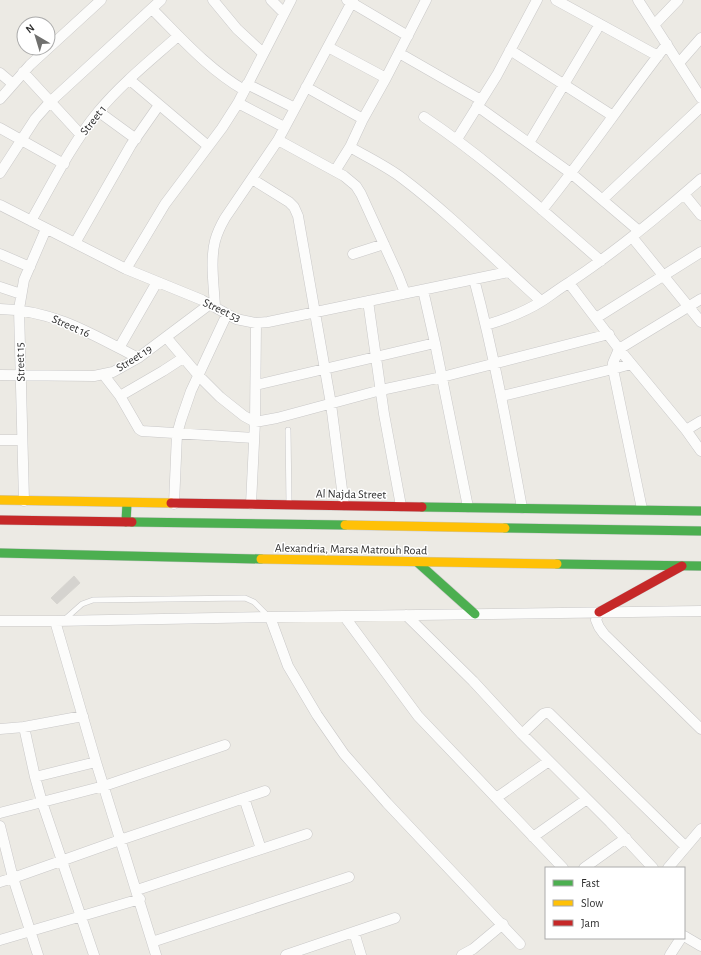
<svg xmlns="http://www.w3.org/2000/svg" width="701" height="955" viewBox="0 0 701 955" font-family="'Alegreya Sans',sans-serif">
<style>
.building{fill:#d5d3cf;stroke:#d7d5d0}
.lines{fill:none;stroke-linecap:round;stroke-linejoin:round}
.lane-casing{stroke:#c9c8c8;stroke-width:6}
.street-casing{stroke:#c9c8c8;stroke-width:11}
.fast-casing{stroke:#c9c8c8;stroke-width:10}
.slow-casing{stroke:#c9c8c8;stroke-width:10}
.jam-casing{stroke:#c9c8c8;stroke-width:10}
.lane{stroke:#fcfcfb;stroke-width:5}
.street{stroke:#fcfcfb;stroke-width:10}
.fast{stroke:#4caf50;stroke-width:9}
.slow{stroke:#ffc107;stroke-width:9}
.jam{stroke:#c62828;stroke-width:9}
.labels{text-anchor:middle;stroke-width:3;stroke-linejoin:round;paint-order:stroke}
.street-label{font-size:12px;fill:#2e2e2e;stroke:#fff}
</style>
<rect width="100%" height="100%" fill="#eceae4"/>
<path class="building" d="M 74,576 L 80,583 L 57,604 L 51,598 Z"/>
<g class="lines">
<g class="lane-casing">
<path id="lane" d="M 288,430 L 289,503
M 64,620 L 82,604 L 93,600 L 245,598 L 254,602 L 268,616"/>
</g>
<g class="street-casing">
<path id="street" d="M 213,0 L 237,29 L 263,53
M 271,0 L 284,13
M 347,0 L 408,36
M 556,0 L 658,56
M 638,0 L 701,98
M 152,9 C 181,38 208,69 244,90
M 655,24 L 678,0
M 328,47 L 386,78
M 510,50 L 613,116
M 399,53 L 481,100
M 679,63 L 701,38
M 23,72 L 81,135
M 0,73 L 13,84
M 130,80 L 208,146
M 247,84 L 295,108
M 306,87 L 363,119
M 0,99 L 30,65 L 101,0
M 238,103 L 284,127
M 477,106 L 572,174 L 639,231
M 99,112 L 136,139
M 424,117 C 487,159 543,211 601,261
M 0,128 L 64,164
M 457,139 L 497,75 L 537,0
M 278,140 L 344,176 L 356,186 L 361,194 L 398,275 L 405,293
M 529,143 L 600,24
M 350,147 C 367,157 386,166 402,178 C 451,215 495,260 541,301
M 335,171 L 350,147 L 363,119 L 386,78 L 426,0
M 0,173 L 35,119 L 50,102 L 161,0
M 252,179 L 289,202 L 294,207 L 298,216 L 331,404 L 344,505
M 684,194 L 701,215
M 603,199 L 701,107
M 0,205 L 126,269 L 202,300 L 236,319 L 256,323 L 268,322 L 508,272
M 542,210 C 586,156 624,99 667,44
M 31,221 C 52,184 71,145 98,112 C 121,84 151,60 178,36
M 632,237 L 701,322
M 75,243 L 131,145 L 159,105
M 0,254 L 30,267
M 353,254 L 384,244
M 126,269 L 165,204 L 222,128 L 238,103 L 291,0
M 474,279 C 494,354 508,431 522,508
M 569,283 L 619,349 L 686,430 L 701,451
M 0,287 L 21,294
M 423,290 L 435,343 L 468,507
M 368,301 L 384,414 L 401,506
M 215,307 C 214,287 210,260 215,241 C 217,233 221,225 225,218 L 278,140 L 353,0
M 0,309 C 53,310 92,334 138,358
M 596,318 L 701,252
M 486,325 C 506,319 525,312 542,301 C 551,295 560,288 570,282 C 617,251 659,216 701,179
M 166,337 L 199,376 L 220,397 L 244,416 L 255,422 L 277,418 L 381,390 L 442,377 L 609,334
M 119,348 L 157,282
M 103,374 L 120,396 L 139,429 L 142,431 L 254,438
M 0,375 L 94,376 L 113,372 L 138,358 L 210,304
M 256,385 L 435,343
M 120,396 L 163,371 L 183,358
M 502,396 L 613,369 L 631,364
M 686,430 L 701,421
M 0,440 L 22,440
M 24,501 L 19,309 L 24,280 L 46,229
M 174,504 L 177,434 L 181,420 L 191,391 L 227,314
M 251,504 L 255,422 L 256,323
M 642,509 L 613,369 L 613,363 L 619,349 L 701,299
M 599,612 L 596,620 L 599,627 L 604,634 L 701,729
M 406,615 L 473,681 L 522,734 L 610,822 L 653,868
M 344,616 L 418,716 L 563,868
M 270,617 L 288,666 L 317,715 L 344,754 L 387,803 L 520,944
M 0,621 L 55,621 L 270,617 L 701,611
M 55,621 L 96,762 L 156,955
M 24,727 L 35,777 L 42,802 L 94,955
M 0,729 L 24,727 L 83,716
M 522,734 L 543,714 L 546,713 L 549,713 L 686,847
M 35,777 L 96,762
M 244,798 L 261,849
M 496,798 L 549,761
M 0,813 L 104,786 L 225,745
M 0,826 L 13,878 L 38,955
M 533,837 L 587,799
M 584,868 L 626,838
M 668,868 L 701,829
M 0,882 L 13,878 L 120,840 L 265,791
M 137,890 L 307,834
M 354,932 L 361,955
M 684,936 L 701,946
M 0,940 L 140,899
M 152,942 L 349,877
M 286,955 L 395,918
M 462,955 L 473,949 L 503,924
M 670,955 L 681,938"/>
</g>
<g class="fast-casing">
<path id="fast" d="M 422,507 L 701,511
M 126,522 L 127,503
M 132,522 L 345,525
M 505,528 L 701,531
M 0,553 L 261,559
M 417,562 L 475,614
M 557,564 L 701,566"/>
</g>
<g class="slow-casing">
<path id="slow" d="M 0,500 L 171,503
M 345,525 L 505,528
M 261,559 L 557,564"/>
</g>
<g class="jam-casing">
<path id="jam" d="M 171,503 L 422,507
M 0,520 L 132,522
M 599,612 L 682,566"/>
</g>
<use href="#lane" class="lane"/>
<use href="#street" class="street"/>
<use href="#fast" class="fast"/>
<use href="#slow" class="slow"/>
<use href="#jam" class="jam"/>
</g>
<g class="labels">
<g class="street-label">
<text transform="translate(93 120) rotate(-52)" y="4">Street 1</text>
<text transform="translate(222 310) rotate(25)" y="4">Street 53</text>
<text transform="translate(71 326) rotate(23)" y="4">Street 16</text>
<text transform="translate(134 358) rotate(-32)" y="4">Street 19</text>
<text transform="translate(20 362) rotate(-92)" y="4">Street 15</text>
<text transform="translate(351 494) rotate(1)" y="4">Al Najda Street</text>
<text transform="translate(351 549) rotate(1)" y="4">Alexandria, Marsa Matrouh Road</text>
</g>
</g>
<rect x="545" y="867" width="140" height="72" fill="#ffffff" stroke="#ababab"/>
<rect x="553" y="880" width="20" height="6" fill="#4caf50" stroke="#ababab"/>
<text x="581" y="887" font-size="12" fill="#2e2e2e">Fast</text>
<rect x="553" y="900" width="20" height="6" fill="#ffc107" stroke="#ababab"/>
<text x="581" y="907" font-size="12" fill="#2e2e2e">Slow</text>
<rect x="553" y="920" width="20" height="6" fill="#c62828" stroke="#ababab"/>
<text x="581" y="927" font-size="12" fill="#2e2e2e">Jam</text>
<g transform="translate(36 36) rotate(322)"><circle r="19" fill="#ffffff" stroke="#ababab"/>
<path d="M0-3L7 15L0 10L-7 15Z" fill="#70706e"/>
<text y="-6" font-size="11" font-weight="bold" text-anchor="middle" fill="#2e2e2e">N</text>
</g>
</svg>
